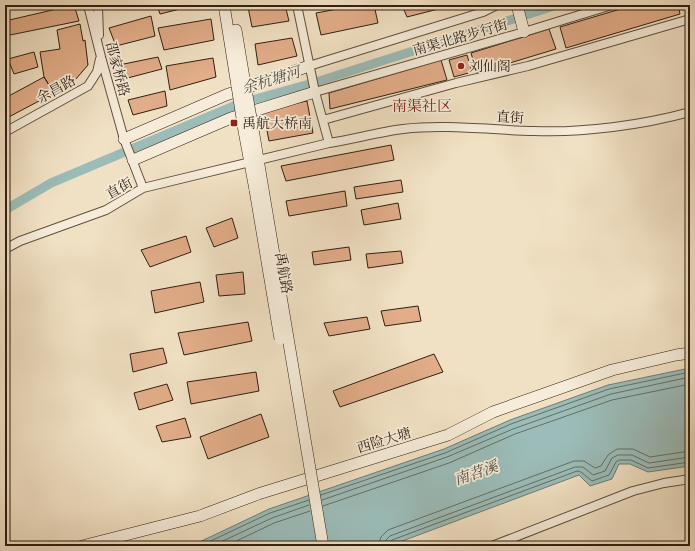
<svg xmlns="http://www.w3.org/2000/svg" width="695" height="551" viewBox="0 0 695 551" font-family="'IM FELL French Canon','Noto Serif SC',serif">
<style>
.water{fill:#9bbcb8;stroke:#707d75}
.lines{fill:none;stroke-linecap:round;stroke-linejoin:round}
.shore{stroke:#666e64;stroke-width:1}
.canal{stroke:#9bbcb8;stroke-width:9}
.building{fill:#e2ad89;stroke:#301f11}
.street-casing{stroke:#60503e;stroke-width:10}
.secondary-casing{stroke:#301f11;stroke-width:12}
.street{stroke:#f6ecd9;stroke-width:8}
.secondary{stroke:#f6ecd9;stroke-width:11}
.secondary-bridge-casing{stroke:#301f11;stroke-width:12;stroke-linecap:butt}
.secondary-bridge{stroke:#f6ecd9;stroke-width:11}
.poi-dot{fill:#8f2418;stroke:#f6ecd9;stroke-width:1.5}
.labels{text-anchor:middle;stroke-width:3.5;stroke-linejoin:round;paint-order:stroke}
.street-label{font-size:14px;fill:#301f11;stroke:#f6ecd9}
.poi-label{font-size:14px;fill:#301f11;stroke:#f6ecd9;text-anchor:start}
.water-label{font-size:15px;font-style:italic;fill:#504e43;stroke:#f6ecd9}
.neighbourhood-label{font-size:15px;fill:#7a1f14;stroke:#f6ecd9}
</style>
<rect width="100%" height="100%" fill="#f1e1c4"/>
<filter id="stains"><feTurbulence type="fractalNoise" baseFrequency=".005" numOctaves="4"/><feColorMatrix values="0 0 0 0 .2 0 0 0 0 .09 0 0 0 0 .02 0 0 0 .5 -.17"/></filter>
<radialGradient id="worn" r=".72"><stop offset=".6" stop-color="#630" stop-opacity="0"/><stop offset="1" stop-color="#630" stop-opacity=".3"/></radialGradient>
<path class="water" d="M 690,368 L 690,466 L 648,472 L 630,464 L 619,464 L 612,479 L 590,486 L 579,475 L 389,546 L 191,546 L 269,509 L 444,449 L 510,420 L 608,385 Z"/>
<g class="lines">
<path class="shore" d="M 321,495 L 445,453 L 511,424 L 609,389 L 690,372
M 322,500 L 447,457 L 513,429 L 611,394 L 690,377
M 323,506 L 449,463 L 515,434 L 612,400 L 690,384
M 200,546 L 270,513 L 309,500
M 212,546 L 272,518 L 309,505
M 226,546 L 274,523 L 310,511
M 378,546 L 381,537 L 388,530 L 574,461 L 584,461 L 595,468 L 601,466 L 608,455 L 617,449 L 633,449 L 650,457 L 690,451
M 384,546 L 386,540 L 390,536 L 575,467 L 583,467 L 593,475 L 605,471 L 612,458 L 618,455 L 632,455 L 649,463 L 690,457
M 389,546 L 390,543 L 392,540 L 577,471 L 581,472 L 592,481 L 609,475 L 616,462 L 619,460 L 631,460 L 648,468 L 690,462"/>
<path class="canal" d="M 5,210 L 51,183 L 241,103 L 313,83 L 557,5"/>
</g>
<path class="building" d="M 74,5 L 79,21 L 10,35 L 5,21 Z
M 157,5 L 196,5 L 160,14 Z
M 262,5 L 285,5 L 289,21 L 252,27 L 248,7 Z
M 359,5 L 374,5 L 378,23 L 321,35 L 316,13 Z
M 402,5 L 454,5 L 407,17 Z
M 634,5 L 678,5 L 680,14 L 566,48 L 560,27 Z
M 151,16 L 155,36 L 116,46 L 109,28 Z
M 211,19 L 214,40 L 164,50 L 158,28 Z
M 80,24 L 83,41 L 85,40 L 88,65 L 69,87 L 54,93 L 44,77 L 40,52 L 60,49 L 57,30 Z
M 549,29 L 556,49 L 477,73 L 471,53 Z
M 292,38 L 297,56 L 258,65 L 255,44 Z
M 34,52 L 38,67 L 14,74 L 8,59 Z
M 467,55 L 472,72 L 454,77 L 449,60 Z
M 158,57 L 162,69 L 120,80 L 119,65 Z
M 213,58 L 216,77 L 170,90 L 166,66 Z
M 441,60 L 447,80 L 330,109 L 329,93 Z
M 44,77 L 54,93 L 5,119 L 5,98 Z
M 165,91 L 167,106 L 133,115 L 128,100 Z
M 307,101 L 313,133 L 269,141 L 263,110 Z
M 391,145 L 394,160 L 286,181 L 281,166 Z
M 401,180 L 403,192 L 356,199 L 354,187 Z
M 345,191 L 347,206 L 289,216 L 286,201 Z
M 398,203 L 401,219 L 364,225 L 361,210 Z
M 232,218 L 238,238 L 214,247 L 206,228 Z
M 186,236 L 191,252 L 150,267 L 141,250 Z
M 349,247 L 351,260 L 314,265 L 312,252 Z
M 401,251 L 403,263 L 368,268 L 366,254 Z
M 243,272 L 245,294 L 219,296 L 216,275 Z
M 200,282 L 204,302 L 155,313 L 151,291 Z
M 418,306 L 421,321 L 385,326 L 381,311 Z
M 367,317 L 370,329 L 329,336 L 324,323 Z
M 248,322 L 252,341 L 184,355 L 178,333 Z
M 163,348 L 167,363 L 133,372 L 130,354 Z
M 434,354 L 443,372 L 340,407 L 333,391 Z
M 256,372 L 259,391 L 191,404 L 187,382 Z
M 167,384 L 173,400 L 139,410 L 134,393 Z
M 261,414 L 269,437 L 208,459 L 200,437 Z
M 185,418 L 191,437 L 162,442 L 156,426 Z"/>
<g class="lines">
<g class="street-casing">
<path id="street" d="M 88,5 L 101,57 L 124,139 L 143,188
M 99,35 L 98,8 L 100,5
M 309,66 L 483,12 L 497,5
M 315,92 L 524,32 L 612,5
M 323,120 L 456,83 L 528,66 L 690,19
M 5,132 L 88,86 L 97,72 L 100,59
M 329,143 C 354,139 379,132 403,129 C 446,124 491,130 534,131 C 583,133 643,125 690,112
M 5,249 L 20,241 L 106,210 L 143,188 L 329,143 L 315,92 L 297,5
M 492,546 L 633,491 L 664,483 L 690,479"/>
</g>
<g class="secondary-casing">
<path id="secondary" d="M 224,5 L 237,86
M 517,5 L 524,32
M 236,30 L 245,84
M 253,129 L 263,189
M 244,131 L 255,190
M 124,139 L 226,95 L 309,66
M 133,160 L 231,118 L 315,92
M 82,546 L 200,516 L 258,494 L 448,435 L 493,412 L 612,370 L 676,355 L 690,353"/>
</g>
<use href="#street" class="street"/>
<use href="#secondary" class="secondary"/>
<g class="secondary-bridge-casing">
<path id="secondary-bridge" d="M 245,84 L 253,129
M 237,86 L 244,131
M 263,189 L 323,546
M 255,190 L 280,339"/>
</g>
<use href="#secondary-bridge" class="secondary-bridge"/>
</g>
<g class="poi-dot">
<circle cx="461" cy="66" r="4"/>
<rect x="230" y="119" width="8" height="8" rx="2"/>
</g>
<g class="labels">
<g class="street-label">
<text transform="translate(460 37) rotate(-16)" y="5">南渠北路步行街</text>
<text transform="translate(118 69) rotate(75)" y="5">邵家桥路</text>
<text transform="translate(56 89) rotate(-29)" y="5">余昌路</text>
<text transform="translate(510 117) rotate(3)" y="5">直街</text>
<text transform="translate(119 188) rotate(-29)" y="5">直街</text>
<text transform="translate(284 273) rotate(80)" y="5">禹航路</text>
<text transform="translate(384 440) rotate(-17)" y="5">西险大塘</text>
</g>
<g class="poi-label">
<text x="469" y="71">刘仙阁</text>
<text x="242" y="128">禹航大桥南</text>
</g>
<g class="water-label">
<text transform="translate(271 80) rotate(-17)" y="5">余杭塘河</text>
<text transform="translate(476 473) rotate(-19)" y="5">南苕溪</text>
</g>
<g class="neighbourhood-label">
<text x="422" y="111">南渠社区</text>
</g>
</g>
<rect width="695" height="551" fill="none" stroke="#f1e1c4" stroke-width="20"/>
<rect x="6" y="6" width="683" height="539" fill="none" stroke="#301f11" stroke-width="2"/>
<rect x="10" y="10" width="675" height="531" fill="none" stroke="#301f11"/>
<rect width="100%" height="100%" filter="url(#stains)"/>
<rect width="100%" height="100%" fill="url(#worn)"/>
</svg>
